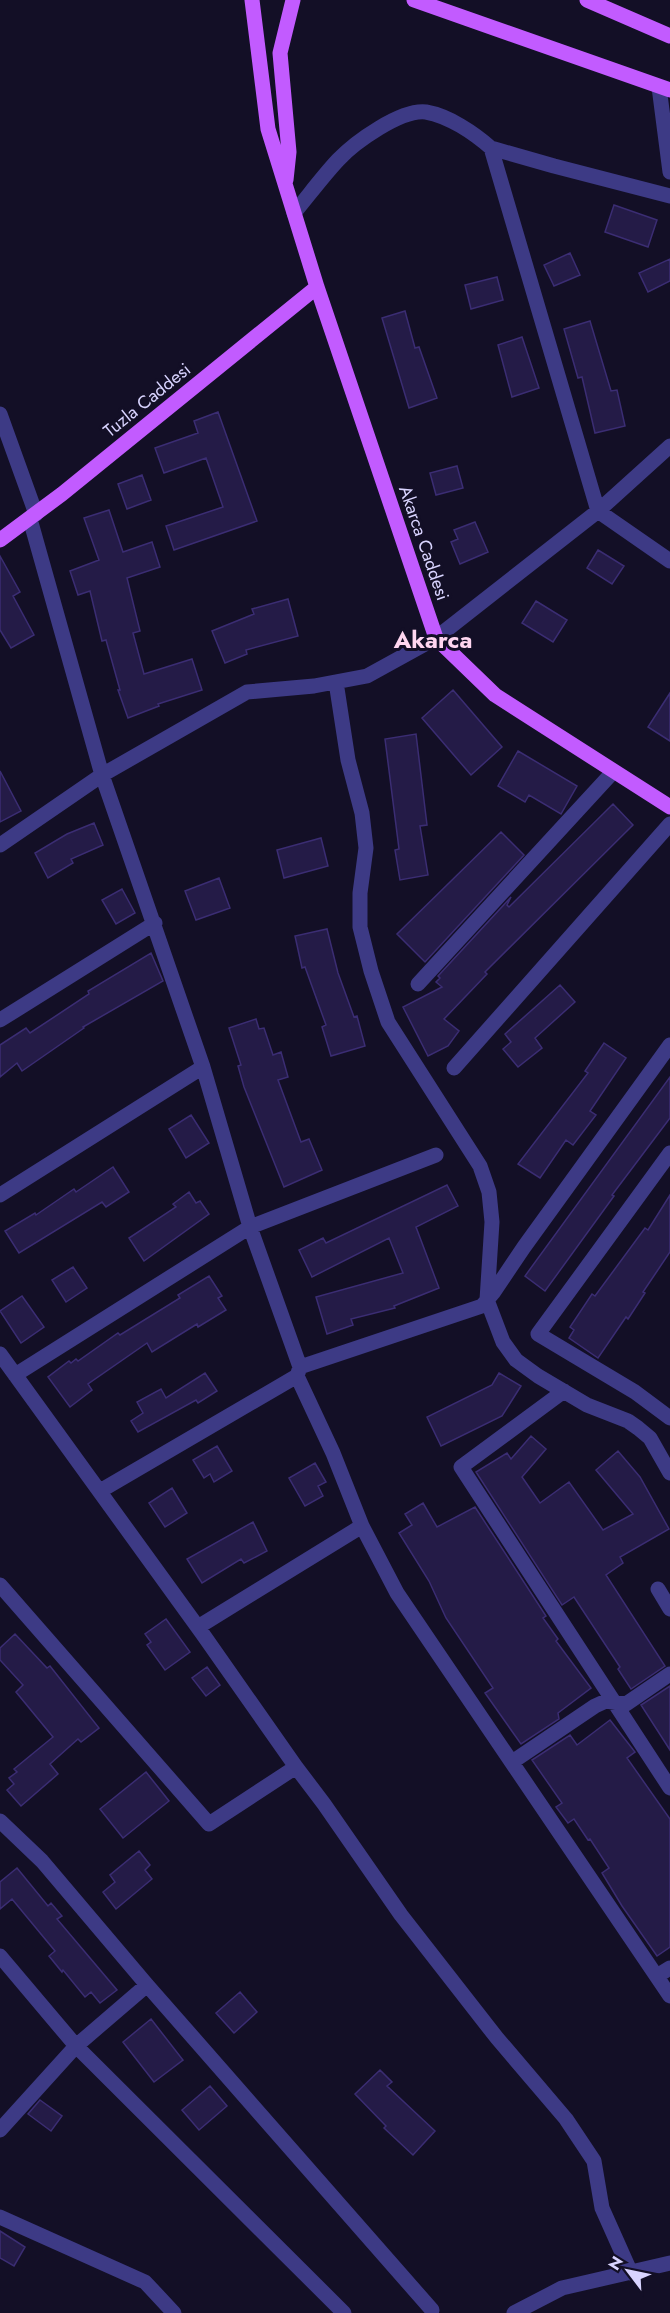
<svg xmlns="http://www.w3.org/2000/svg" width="670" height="2313" viewBox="0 0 670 2313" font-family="Jost,sans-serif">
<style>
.building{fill:#241b47;stroke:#3b2d73;stroke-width:1.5}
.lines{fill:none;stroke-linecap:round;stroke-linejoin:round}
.minor{stroke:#3d3a85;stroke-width:15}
.major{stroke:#c25bff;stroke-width:15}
.labels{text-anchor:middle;stroke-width:6;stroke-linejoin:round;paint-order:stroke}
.street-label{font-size:18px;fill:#d9d4ff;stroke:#130f26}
.district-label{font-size:24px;font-weight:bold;fill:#ffd6f0;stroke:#130f26}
</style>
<rect width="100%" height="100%" fill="#130f26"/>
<path class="building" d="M 614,205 L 657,220 L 648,247 L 605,232 Z
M 570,253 L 580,275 L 554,286 L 544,265 Z
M 670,259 L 670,281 L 648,292 L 639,273 Z
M 497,277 L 503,300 L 471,309 L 465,285 Z
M 405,311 L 415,348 L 419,347 L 437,398 L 409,408 L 382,318 Z
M 590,321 L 611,391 L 617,390 L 625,426 L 595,433 L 582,377 L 578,378 L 564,329 Z
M 522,337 L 539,388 L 512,397 L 498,345 Z
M 218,412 L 257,521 L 174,550 L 166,526 L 223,507 L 206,458 L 164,473 L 155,448 L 198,433 L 194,421 Z
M 457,466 L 463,488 L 436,495 L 430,473 Z
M 142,475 L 151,500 L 127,509 L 118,484 Z
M 109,510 L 123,552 L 152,542 L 160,567 L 127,578 L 140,631 L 133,633 L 144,674 L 192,659 L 202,690 L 158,704 L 159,706 L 128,718 L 118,690 L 120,690 L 106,640 L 102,641 L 90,591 L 78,595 L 70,571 L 99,560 L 84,518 Z
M 475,522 L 488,552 L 460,564 L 451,542 L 458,539 L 454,530 Z
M 598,550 L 624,566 L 612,584 L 587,568 Z
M 0,556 L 20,592 L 13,596 L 34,635 L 11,648 L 0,630 Z
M 288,599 L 298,636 L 246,650 L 247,654 L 225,663 L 212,631 L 254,614 L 252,609 Z
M 536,601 L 567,620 L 553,642 L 522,623 Z
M 453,690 L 502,747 L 471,775 L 422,718 Z
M 670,693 L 670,741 L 648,727 Z
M 416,734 L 427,825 L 420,826 L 428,875 L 400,880 L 395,850 L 399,849 L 385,739 Z
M 518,751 L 577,786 L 561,814 L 529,795 L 525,802 L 498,786 Z
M 0,771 L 21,811 L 0,822 Z
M 613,804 L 633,825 L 485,972 L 487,974 L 444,1019 L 459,1031 L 448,1046 L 428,1056 L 403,1007 L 442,987 L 436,982 L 440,978 L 438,976 L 511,897 L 507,905 L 509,907 Z
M 94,823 L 103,845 L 71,859 L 73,863 L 48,878 L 35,853 L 67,834 Z
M 501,832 L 524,855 L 425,962 L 397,934 Z
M 321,838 L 328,866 L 284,878 L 277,850 Z
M 219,878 L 230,908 L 196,920 L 185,891 Z
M 122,889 L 135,913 L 116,924 L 102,900 Z
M 327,929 L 338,973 L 354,1017 L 357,1016 L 365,1046 L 331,1056 L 322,1027 L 326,1025 L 305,967 L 302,968 L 295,936 Z
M 151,953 L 163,981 L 83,1027 L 84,1028 L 22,1071 L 17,1063 L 0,1077 L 0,1045 L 26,1028 L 30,1033 L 89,994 L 88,991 Z
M 560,985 L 575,1002 L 535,1038 L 542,1048 L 518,1067 L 503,1049 L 511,1042 L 505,1034 Z
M 256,1019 L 259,1029 L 264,1028 L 273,1055 L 281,1052 L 288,1077 L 278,1080 L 301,1142 L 309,1139 L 322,1170 L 284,1187 L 244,1087 L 238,1066 L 241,1065 L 229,1028 Z
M 604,1043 L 626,1058 L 590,1111 L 596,1115 L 573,1145 L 566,1140 L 540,1178 L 518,1164 L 588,1073 L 585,1071 Z
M 670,1077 L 670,1118 L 612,1195 L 614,1196 L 545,1291 L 525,1276 Z
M 191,1115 L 209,1143 L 186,1158 L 169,1129 Z
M 113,1167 L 129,1192 L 106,1207 L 102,1202 L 19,1253 L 5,1231 L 35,1213 L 36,1215 L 74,1189 L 76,1192 Z
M 447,1185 L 458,1206 L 416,1227 L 439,1288 L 394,1306 L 395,1308 L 351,1319 L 353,1325 L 327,1334 L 316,1297 L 403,1273 L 389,1238 L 312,1277 L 299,1250 L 323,1238 L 326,1243 Z
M 189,1192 L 196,1203 L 200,1201 L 209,1214 L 144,1261 L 129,1238 L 176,1207 L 173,1204 Z
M 670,1195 L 670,1252 L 643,1292 L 645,1293 L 628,1319 L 626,1317 L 598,1358 L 569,1338 L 574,1330 L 570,1327 L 592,1294 L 595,1296 L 645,1228 L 648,1230 Z
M 73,1267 L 87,1288 L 66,1302 L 52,1280 Z
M 209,1276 L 222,1296 L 218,1298 L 226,1310 L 198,1327 L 197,1324 L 152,1352 L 147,1343 L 88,1384 L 92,1390 L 70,1407 L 48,1377 L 69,1361 L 71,1363 L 76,1359 L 78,1361 L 118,1333 L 120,1335 L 180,1298 L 178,1295 Z
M 22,1296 L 44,1327 L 21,1343 L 0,1311 Z
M 205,1373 L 217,1391 L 198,1403 L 196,1400 L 138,1432 L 131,1421 L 143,1413 L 137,1402 L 161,1389 L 166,1398 Z
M 499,1373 L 521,1386 L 502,1416 L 441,1446 L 427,1417 L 492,1385 Z
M 531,1436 L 546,1449 L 522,1477 L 540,1503 L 569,1482 L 603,1530 L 633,1514 L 596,1470 L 618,1451 L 640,1477 L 669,1529 L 620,1557 L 623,1563 L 606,1575 L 665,1666 L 631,1689 L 618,1669 L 620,1667 L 574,1597 L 562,1605 L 476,1472 L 507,1453 L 511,1459 Z
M 217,1446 L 232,1471 L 214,1482 L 210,1474 L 204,1478 L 193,1460 Z
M 315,1463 L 326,1482 L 318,1486 L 323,1496 L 305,1506 L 289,1478 Z
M 172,1488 L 187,1513 L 165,1527 L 149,1503 Z
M 423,1503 L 437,1527 L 475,1507 L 546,1616 L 543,1618 L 558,1639 L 556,1641 L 591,1688 L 558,1713 L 559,1719 L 521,1744 L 485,1693 L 493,1688 L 446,1618 L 429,1581 L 399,1533 L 412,1525 L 405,1514 Z
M 253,1522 L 267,1551 L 244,1563 L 241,1559 L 202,1583 L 187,1559 Z
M 166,1619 L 190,1652 L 165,1670 L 147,1645 L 151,1642 L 145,1634 Z
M 15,1634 L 47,1668 L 50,1666 L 99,1728 L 81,1742 L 78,1739 L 50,1764 L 58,1774 L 21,1806 L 7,1790 L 14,1784 L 9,1778 L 17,1772 L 14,1769 L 53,1737 L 16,1692 L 23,1685 L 0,1660 L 0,1648 Z
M 207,1667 L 220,1685 L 206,1696 L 192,1678 Z
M 670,1686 L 670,1750 L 641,1705 Z
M 610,1720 L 635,1752 L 627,1758 L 670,1819 L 670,1947 L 657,1956 L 622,1906 L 602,1873 L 609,1868 L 590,1839 L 588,1840 L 574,1819 L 568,1823 L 556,1807 L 562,1803 L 532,1760 L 570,1735 L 577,1745 Z
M 146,1772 L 169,1801 L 123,1838 L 100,1809 Z
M 139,1851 L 150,1865 L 145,1870 L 152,1879 L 116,1909 L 103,1892 L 115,1882 L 110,1875 Z
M 17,1868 L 48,1906 L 51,1903 L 62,1916 L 57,1919 L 117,1990 L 100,2003 L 91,1992 L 85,1997 L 63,1970 L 62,1972 L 49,1956 L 55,1951 L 12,1899 L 0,1909 L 0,1882 Z
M 240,1992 L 257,2012 L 234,2033 L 216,2013 Z
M 151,2019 L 183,2060 L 154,2082 L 123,2042 Z
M 380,2070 L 392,2082 L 387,2086 L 435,2131 L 413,2155 L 384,2128 L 386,2126 L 355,2094 Z
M 210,2086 L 227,2106 L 199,2130 L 182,2110 Z
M 40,2100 L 62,2116 L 51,2131 L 28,2114 Z
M 0,2231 L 25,2247 L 14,2266 L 0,2258 Z"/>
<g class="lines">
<path class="minor" d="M 659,87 L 670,172
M 670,196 L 554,166 L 491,148 L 598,511 L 670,561
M 294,213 C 309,195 323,176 338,160 C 355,142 401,109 426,112 C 449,116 474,133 491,148
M 0,414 L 36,514
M 30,519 L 102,775 L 203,1067 L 250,1227 L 300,1367 L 297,1376 L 333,1453 L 362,1526 L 397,1593 L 670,1996
M 336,682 L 348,760 L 362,813 L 366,848 L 360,893 L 360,927 L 371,971 L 388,1022 L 480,1166 L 489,1192 L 492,1222 L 487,1300 L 503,1342 L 516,1360 L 538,1376 L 587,1405 L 628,1421 L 638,1428 L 650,1438 L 670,1473
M 0,845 L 102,775 L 247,692 L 314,686 L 367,676 L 436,638 L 598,511 L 670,446
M 418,984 L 613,772
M 0,1020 L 155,923
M 454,1068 L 670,824
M 670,1153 L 538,1334 L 635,1392 L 670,1418
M 0,1195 L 203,1067
M 0,1354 L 202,1633 L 296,1767 L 209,1824 L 0,1585
M 300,1367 L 482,1306 L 493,1293 L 524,1247 L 670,1045
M 15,1375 L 250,1227 L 436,1155
M 564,1391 L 461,1467 L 670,1788
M 100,1491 L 297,1376
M 658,1589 L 670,1609
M 198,1627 L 362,1526
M 512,1762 L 595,1706 L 606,1701 L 626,1704 L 670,1674
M 296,1767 L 324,1804 L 401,1915 L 497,2038 L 566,2119 L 594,2161 L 602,2208 L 631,2273
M 0,1821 L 42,1861 L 147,1985 L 432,2310
M 0,1956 L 76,2046 L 344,2313
M 657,1976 L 670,1968
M 0,2130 L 76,2046 L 147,1985
M 0,2217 L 145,2282 L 174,2313
M 514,2313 L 562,2288 L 670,2263"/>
<path class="major" d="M 252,0 L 268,129 L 317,287 L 436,638 L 495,695 L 670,807
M 414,0 L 670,90
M 587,0 L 670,36
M 286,180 L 289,152 L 280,53 L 293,0
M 0,540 L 62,494 L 317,287"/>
</g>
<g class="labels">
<g class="street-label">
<text transform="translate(147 400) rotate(-39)" y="6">Tuzla Caddesi</text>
<text transform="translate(424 543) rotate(71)" y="6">Akarca Caddesi</text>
</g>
<g class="district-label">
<text x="433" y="648">Akarca</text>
</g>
</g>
<g transform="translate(628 2271) rotate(302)" stroke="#130f26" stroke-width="4.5" paint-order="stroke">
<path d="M0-4.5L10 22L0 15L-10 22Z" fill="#d9d4ff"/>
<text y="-9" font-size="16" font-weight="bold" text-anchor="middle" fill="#d9d4ff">N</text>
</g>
</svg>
